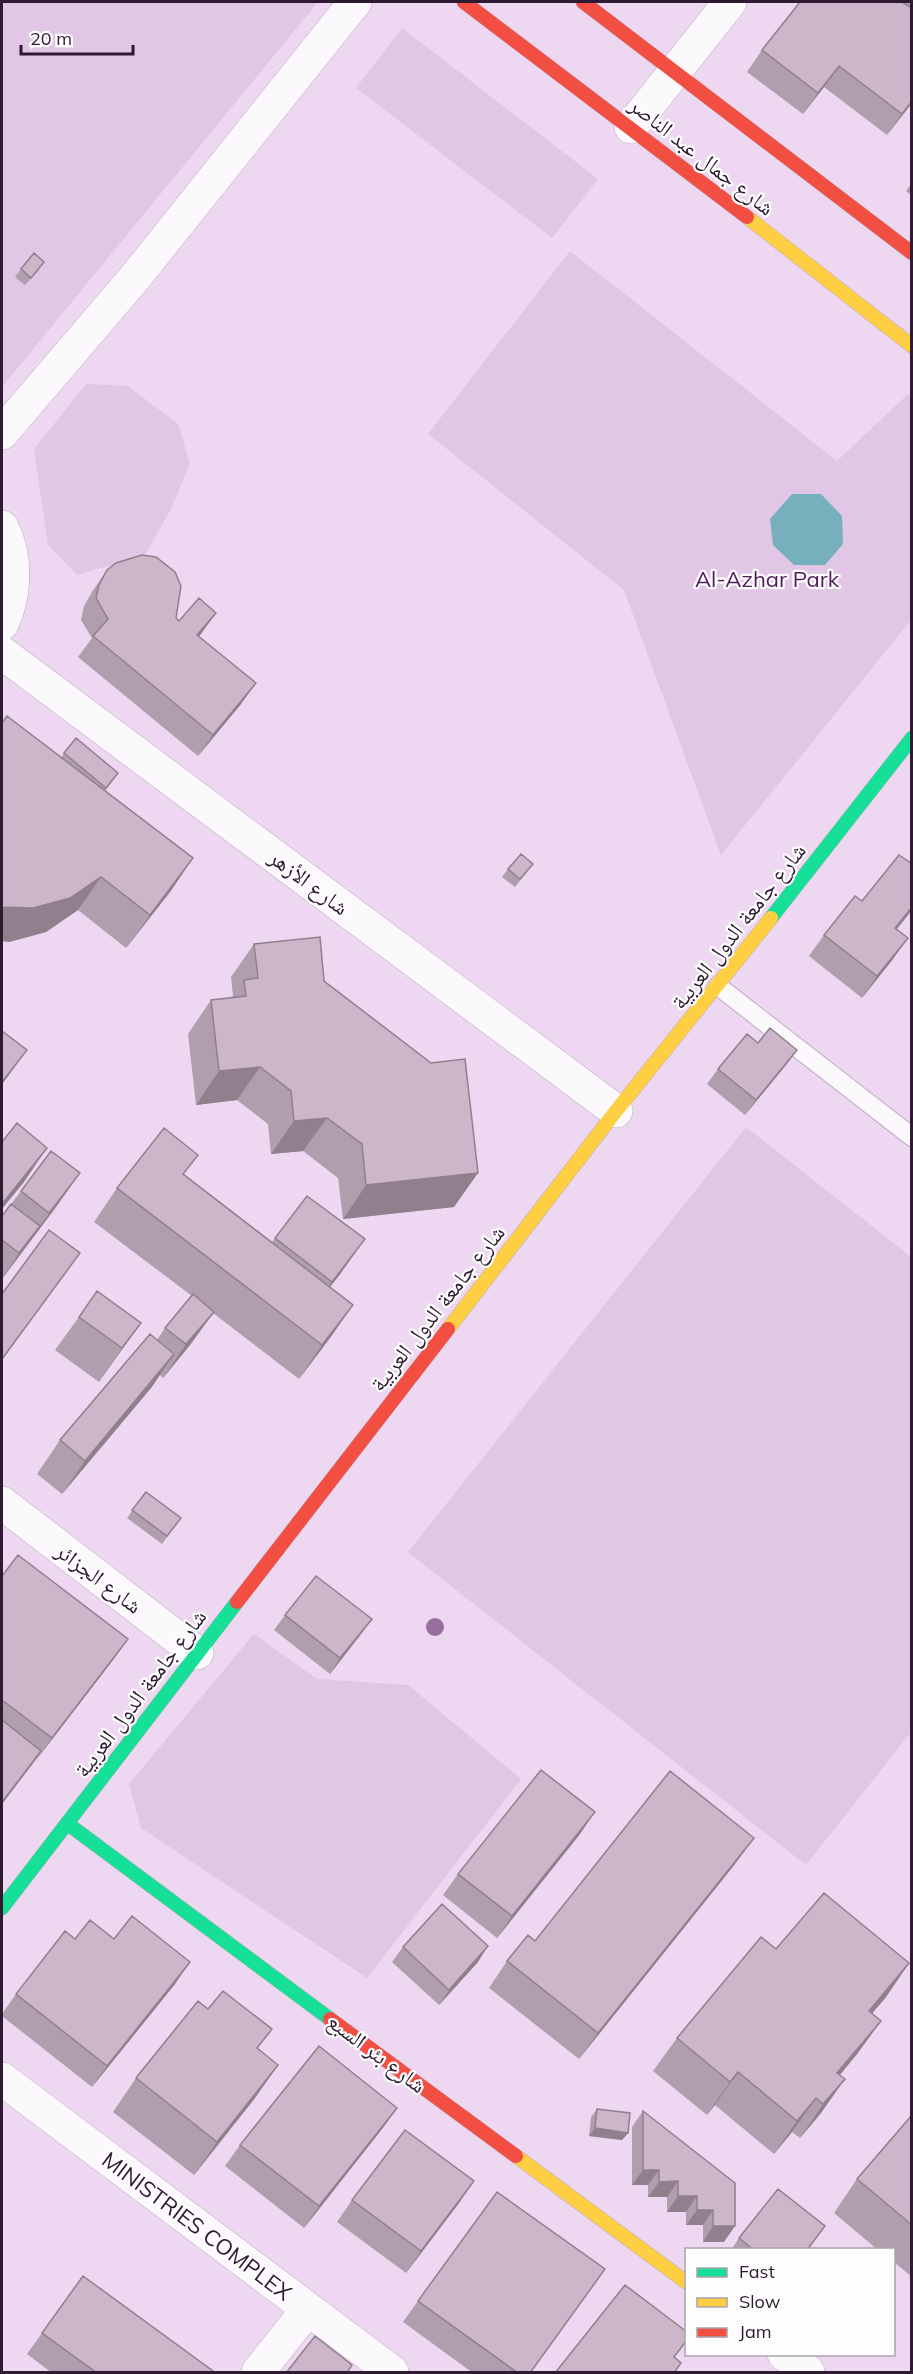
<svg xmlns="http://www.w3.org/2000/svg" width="913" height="2374" viewBox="0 0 913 2374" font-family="Mulish,'Noto Naskh Arabic',sans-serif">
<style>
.green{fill:#e1c6e6}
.water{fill:#76b0bc}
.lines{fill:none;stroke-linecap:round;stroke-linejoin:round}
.lane-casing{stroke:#bfadc3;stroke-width:20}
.street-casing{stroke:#bfadc3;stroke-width:34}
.fast-casing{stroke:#bfadc3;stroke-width:15}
.slow-casing{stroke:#bfadc3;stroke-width:15}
.jam-casing{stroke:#bfadc3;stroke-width:15}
.lane{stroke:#fcf9fd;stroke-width:18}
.street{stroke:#fcf9fd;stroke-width:33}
.fast{stroke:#16e098;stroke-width:14}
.slow{stroke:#ffcf43;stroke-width:14}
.jam{stroke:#f24e42;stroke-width:14}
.tree{fill:#97709e}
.wall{fill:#b09dae}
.shaded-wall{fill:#907f8d}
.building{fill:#cdb6ca;stroke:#907f8d;stroke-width:1.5}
.labels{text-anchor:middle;stroke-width:4.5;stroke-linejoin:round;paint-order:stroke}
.street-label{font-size:22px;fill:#2e1b31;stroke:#fdfdfd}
.park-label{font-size:22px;fill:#511c5b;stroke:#fdfdfd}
</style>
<rect width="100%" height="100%" fill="#edd7f1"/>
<path class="green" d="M 2,2 L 318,2 L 2,387 Z
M 402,28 L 598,179 L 552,238 L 356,88 Z
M 570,251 L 837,461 L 908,394 L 911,397 L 911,620 L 721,855 L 624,590 L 428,434 Z
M 86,384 L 128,386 L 178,424 L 190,463 L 171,509 L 145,555 L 77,575 L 48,545 L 34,449 Z
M 746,1127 L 911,1257 L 911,1732 L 806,1865 L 408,1552 Z
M 254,1634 L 317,1679 L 408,1685 L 521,1779 L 367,1978 L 141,1828 L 129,1784 Z"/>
<path class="water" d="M 792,494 L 821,494 L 842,516 L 843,544 L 825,565 L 794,565 L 773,545 L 770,519 Z"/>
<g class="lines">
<g class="lane-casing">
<path id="lane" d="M 718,986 L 912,1137"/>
</g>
<g class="street-casing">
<path id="street" d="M 631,127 L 730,2
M 2,433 L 137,275 L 355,2
M 2,527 C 17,556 16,595 2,624
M 2,653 L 616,1111
M 2,1503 L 197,1653
M 2,2079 L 392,2372
M 784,2354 L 808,2372
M 258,2372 L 308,2309"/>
</g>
<g class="fast-casing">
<path id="fast" d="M 771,918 L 912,738
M 68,1824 L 330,2019
M 2,1908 L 237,1602"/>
</g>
<g class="slow-casing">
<path id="slow" d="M 747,217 L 912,346
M 448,1329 L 616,1111 L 771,918
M 516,2156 L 686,2282"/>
</g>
<g class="jam-casing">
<path id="jam" d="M 464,2 L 747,217
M 583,2 L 912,253
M 237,1602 L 448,1329
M 330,2019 L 516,2156"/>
</g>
<use href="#lane" class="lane"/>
<use href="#street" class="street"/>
<use href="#fast" class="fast"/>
<use href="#slow" class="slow"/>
<use href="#jam" class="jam"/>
</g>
<circle class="tree" cx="435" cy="1627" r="9"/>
<path class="wall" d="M 800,2 L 912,2 L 912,103 L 887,135 L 824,87 L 803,114 L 747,72 L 762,50 Z
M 912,183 L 912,196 L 906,191 Z
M 21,269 L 39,270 L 25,285 L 15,277 Z
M 107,570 L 176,618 L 199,637 L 241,704 L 198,756 L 78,657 L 92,638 L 81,620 L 84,606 L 92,592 Z
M 64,753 L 118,773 L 105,791 L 193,858 L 170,892 L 126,948 L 78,910 L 46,932 L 9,942 L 61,758 Z
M 912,864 L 912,910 L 897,929 L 893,959 L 862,998 L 809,956 L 824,935 L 862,901 Z
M 508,869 L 527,872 L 515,887 L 502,877 Z
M 254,944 L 324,981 L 454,1207 L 343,1219 L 338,1178 L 303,1151 L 271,1154 L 268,1124 L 237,1100 L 196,1105 L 188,1034 L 211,1000 L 231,998 L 233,996 L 231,977 Z
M 758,1043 L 786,1065 L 745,1115 L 707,1084 L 718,1069 Z
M 80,1173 L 56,1207 L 2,1279 L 2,1216 L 21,1191 Z
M 184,1175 L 272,1242 L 307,1196 L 341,1273 L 330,1287 L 353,1305 L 330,1338 L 299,1379 L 213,1313 L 190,1345 L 163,1378 L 160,1375 L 151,1388 L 62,1494 L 37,1474 L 60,1440 L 157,1340 L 165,1328 L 192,1296 L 94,1222 L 117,1188 Z
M 79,1317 L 141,1323 L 99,1382 L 55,1350 Z
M 146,1492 L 181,1518 L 162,1544 L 127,1518 Z
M 2,1576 L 113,1660 L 2,1804 Z
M 285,1615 L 372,1619 L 361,1634 L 330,1674 L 274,1630 Z
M 580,1834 L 497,1938 L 443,1895 L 458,1874 Z
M 735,1864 L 579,2059 L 489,1988 L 507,1961 L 535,1941 Z
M 75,1939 L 175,1984 L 92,2087 L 2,2016 L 2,2014 L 16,1994 Z
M 403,1947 L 478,1962 L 439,2005 L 392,1962 Z
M 776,1949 L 909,1963 L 886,1997 L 872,2013 L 881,2021 L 857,2054 L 840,2075 L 821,2113 L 800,2138 L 792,2132 L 774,2154 L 715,2105 L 707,2115 L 653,2071 L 677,2038 Z
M 258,2049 L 278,2065 L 255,2098 L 194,2175 L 113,2112 L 136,2078 Z
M 397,2108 L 382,2129 L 304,2228 L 225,2166 L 240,2145 Z
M 597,2109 L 628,2133 L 622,2140 L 589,2136 L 591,2117 Z
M 643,2111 L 735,2183 L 724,2242 L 703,2242 L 703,2225 L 686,2225 L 686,2212 L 667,2212 L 667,2197 L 648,2197 L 648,2185 L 632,2185 L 632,2127 Z
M 912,2115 L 912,2277 L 894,2262 L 894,2250 L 878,2250 L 834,2213 L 857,2179 Z
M 352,2200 L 459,2203 L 406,2273 L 337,2222 Z
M 825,2226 L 808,2250 L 731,2250 L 739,2238 Z
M 83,2276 L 212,2373 L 52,2373 L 27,2354 Z
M 418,2301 L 531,2373 L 473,2373 L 403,2322 Z"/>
<path class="shaded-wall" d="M 839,66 L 824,87 L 803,114 L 818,93 Z
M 912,101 L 912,103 L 887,135 L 902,114 Z
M 216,613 L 201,634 L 182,657 L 197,635 Z
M 256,683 L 241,704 L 198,756 L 213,735 Z
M 193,858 L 170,892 L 126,948 L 150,915 Z
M 101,877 L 78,910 L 46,932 L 9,942 L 2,941 L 2,907 Z
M 912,907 L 912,910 L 880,949 L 895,928 Z
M 908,938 L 893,959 L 862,998 L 877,976 Z
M 27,1050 L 3,1083 L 2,1085 L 2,1082 Z
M 797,1050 L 786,1065 L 745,1115 L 756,1100 Z
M 260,1067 L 237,1100 L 196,1105 L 219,1071 Z
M 327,1118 L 303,1151 L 271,1154 L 294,1121 Z
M 47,1148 L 24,1182 L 2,1209 L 2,1204 Z
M 80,1173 L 56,1207 L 2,1279 L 19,1253 Z
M 478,1173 L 454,1207 L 343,1219 L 366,1185 Z
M 365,1239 L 341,1273 L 308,1315 L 332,1282 Z
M 80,1253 L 56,1286 L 2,1360 L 2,1359 Z
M 353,1305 L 330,1338 L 299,1379 L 322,1345 Z
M 214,1312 L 190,1345 L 163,1378 L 186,1344 Z
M 141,1323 L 117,1356 L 99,1382 L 122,1348 Z
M 174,1354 L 151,1388 L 62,1494 L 85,1461 Z
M 372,1619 L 361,1634 L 330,1674 L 340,1658 Z
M 128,1639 L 113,1660 L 37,1759 L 52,1738 Z
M 41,1751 L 26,1772 L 2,1804 L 2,1802 Z
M 595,1812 L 580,1834 L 497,1938 L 512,1916 Z
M 754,1838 L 735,1864 L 579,2059 L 598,2033 Z
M 488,1946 L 478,1962 L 439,2005 L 449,1990 Z
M 190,1962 L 175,1984 L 92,2087 L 107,2066 Z
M 909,1963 L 886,1997 L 846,2044 L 869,2011 Z
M 881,2021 L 857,2054 L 819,2100 L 837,2073 Z
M 278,2065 L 255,2098 L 194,2175 L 217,2142 Z
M 738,2072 L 715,2105 L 707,2115 L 730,2082 Z
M 845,2079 L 821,2113 L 800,2138 L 823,2104 Z
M 816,2098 L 792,2132 L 774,2154 L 797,2121 Z
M 397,2108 L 382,2129 L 304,2228 L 319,2206 Z
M 595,2128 L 628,2133 L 622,2140 L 589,2136 Z
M 643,2170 L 659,2170 L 648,2185 L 632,2185 Z
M 474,2181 L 459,2203 L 406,2273 L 421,2251 Z
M 678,2181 L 667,2197 L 648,2197 L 659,2182 Z
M 678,2196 L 697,2196 L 686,2212 L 667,2212 Z
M 697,2210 L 713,2210 L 703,2225 L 686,2225 Z
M 713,2226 L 735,2226 L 724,2242 L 703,2242 Z"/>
<path class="building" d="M 800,2 L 902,2 L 912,8 L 912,101 L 902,114 L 839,66 L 818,93 L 762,50 Z
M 34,253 L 44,262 L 31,278 L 21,269 Z
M 142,555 L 156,557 L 175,572 L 181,586 L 176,618 L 179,621 L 199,598 L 216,613 L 197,635 L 256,683 L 213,735 L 93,636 L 108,619 L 96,598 L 99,585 L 107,570 L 116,563 Z
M 7,716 L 193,858 L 150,915 L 101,877 L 70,898 L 33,908 L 2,907 L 2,723 Z
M 76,738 L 118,773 L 106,788 L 64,753 Z
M 521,854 L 533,864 L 520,879 L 508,869 Z
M 899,855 L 912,864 L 912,907 L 895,928 L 908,938 L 877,976 L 824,935 L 855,896 L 862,901 Z
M 320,937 L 324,981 L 431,1063 L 465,1059 L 478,1173 L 366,1185 L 362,1144 L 327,1118 L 294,1121 L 291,1091 L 260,1067 L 219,1071 L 211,1000 L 246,996 L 244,980 L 258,978 L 254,944 Z
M 770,1028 L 797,1050 L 756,1100 L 718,1069 L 747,1034 L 758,1043 Z
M 2,1031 L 27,1050 L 2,1082 Z
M 17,1123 L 47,1148 L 2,1204 L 2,1142 Z
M 164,1128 L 198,1155 L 183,1174 L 353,1305 L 322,1345 L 117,1188 Z
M 51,1151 L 80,1173 L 49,1213 L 21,1191 Z
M 307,1196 L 365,1239 L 332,1282 L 275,1238 Z
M 11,1204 L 40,1226 L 19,1253 L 2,1240 L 2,1216 Z
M 49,1230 L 80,1253 L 2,1359 L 2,1294 Z
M 97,1291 L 141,1323 L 122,1348 L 79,1317 Z
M 193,1294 L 214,1312 L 186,1344 L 165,1328 Z
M 150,1334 L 174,1354 L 85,1461 L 60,1440 Z
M 146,1492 L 181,1518 L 167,1536 L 132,1510 Z
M 18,1555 L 128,1639 L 52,1738 L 2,1700 L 2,1576 Z
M 316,1576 L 372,1619 L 340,1658 L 285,1615 Z
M 2,1720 L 41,1751 L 2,1802 Z
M 541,1770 L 595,1812 L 512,1916 L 458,1874 Z
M 670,1771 L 754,1838 L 598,2033 L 507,1961 L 528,1935 L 535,1941 Z
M 824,1893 L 909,1963 L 869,2011 L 881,2021 L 837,2073 L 845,2079 L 823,2104 L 816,2098 L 797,2121 L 738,2072 L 730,2082 L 677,2038 L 761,1937 L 776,1949 Z
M 442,1904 L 488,1946 L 449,1990 L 403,1947 Z
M 132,1916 L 190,1962 L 107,2066 L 16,1994 L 65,1931 L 75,1939 L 90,1920 L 114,1939 Z
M 223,1991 L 272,2029 L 257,2048 L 278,2065 L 217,2142 L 136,2078 L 198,2001 L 208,2009 Z
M 319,2046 L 397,2108 L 319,2206 L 240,2145 Z
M 597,2109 L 630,2113 L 628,2133 L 595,2128 Z
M 643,2111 L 735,2183 L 735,2226 L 713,2226 L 713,2210 L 697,2210 L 697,2196 L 678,2196 L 678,2181 L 659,2182 L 659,2170 L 643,2170 Z
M 912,2115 L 912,2225 L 857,2179 Z
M 405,2130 L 474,2181 L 421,2251 L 352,2200 Z
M 778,2189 L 825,2226 L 807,2250 L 754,2250 L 739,2238 Z
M 497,2192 L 605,2269 L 530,2373 L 518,2373 L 418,2301 Z
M 83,2276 L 213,2371 L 212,2373 L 97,2373 L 42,2333 Z
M 625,2285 L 687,2332 L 687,2340 L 674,2357 L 681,2363 L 674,2373 L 555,2373 Z
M 315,2336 L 352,2365 L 347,2373 L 286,2373 Z"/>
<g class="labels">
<g class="street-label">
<text transform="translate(702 156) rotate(38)" y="8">شارع جمال عبد الناصر</text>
<text transform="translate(309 882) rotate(37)" y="8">شارع الأزهر</text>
<text transform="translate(738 926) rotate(-52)" y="8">شارع جامعة الدول العربية</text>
<text transform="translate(437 1308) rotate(-52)" y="8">شارع جامعة الدول العربية</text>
<text transform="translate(99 1578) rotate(37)" y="8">شارع الجزائر</text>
<text transform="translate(140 1693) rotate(-53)" y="8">شارع جامعة الدول العربية</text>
<text transform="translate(377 2053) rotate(37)" y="8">شارع بئر السبع</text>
<text transform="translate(197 2226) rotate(37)" y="8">MINISTRIES COMPLEX</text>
</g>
<g class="park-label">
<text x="767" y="587">Al-Azhar Park</text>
</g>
</g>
<rect width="913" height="2374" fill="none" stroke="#2e1b31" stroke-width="6"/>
<rect x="685" y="2248" width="210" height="108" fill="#fdfdfd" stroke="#aaa3ab" stroke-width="1.5"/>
<rect x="697" y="2268" width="30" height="9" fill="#16e098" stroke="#aaa3ab" stroke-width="1.5"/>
<text x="739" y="2278" font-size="18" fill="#2e1b31">Fast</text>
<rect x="697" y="2298" width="30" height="9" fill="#ffcf43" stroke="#aaa3ab" stroke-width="1.5"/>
<text x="739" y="2308" font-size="18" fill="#2e1b31">Slow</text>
<rect x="697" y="2328" width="30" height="9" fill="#f24e42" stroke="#aaa3ab" stroke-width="1.5"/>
<text x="739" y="2338" font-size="18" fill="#2e1b31">Jam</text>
<path d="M21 45v9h112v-9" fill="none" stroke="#2e1b31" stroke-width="3"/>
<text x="30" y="45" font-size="18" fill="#2e1b31" stroke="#fdfdfd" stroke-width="4.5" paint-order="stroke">20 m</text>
</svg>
